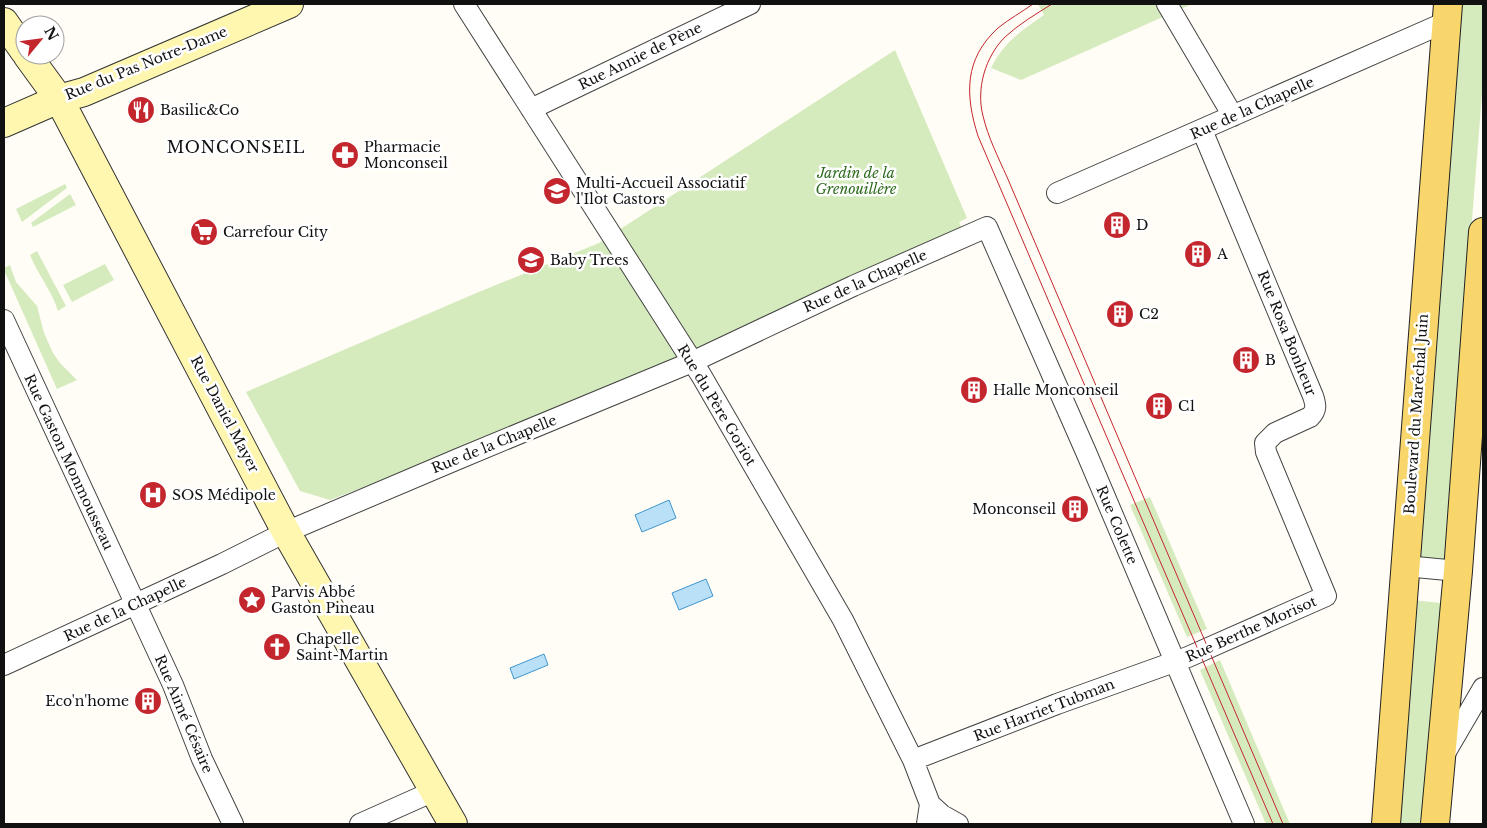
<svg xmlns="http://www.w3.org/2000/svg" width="1487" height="828" viewBox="0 0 1487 828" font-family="'Libre Baskerville',serif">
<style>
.green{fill:#d5ebbd}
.water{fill:#b9e0f7;stroke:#3f96cf}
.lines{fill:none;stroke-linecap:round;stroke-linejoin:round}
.street-casing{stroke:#444;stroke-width:22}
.secondary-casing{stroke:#333;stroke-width:30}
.primary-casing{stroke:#222;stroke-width:30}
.street{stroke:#fff;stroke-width:20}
.secondary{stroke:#fff6b0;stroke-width:28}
.primary{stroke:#f9d66b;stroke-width:28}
.tram{stroke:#c4262e;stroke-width:1}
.labels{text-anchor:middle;stroke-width:5;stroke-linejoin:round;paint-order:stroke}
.street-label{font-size:14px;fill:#111;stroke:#fff}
.poi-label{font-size:14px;fill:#111;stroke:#fff;text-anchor:start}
.park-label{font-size:14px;font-style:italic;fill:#2f6b1f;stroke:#fff}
.quarter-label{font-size:16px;letter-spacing:1px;fill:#111;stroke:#fff}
</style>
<rect width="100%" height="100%" fill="#fffdf5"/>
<path class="green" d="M 1038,4 L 1192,4 L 1021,80 L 991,68 C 1004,42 1021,31 1044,15 Z
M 1460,4 L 1483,4 L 1483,81 L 1445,561 L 1416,559 Z
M 895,50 L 967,218 L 959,222 L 962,229 L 659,367 L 362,491 L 361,488 L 330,500 L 300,491 L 246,392 L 474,294 L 599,243 Z
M 65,184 L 67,188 L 22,222 L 16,209 Z
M 70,194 L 76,205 L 33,227 L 31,223 Z
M 37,251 L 66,306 L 58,311 C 51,289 38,275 30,255 Z
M 105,264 L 114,280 L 72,302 L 63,285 Z
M 10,265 L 16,282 L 37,306 L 44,333 L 53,353 L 60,363 L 77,380 L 57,389 L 4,270 L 4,268 Z
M 1150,497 L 1207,629 L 1187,637 L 1130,505 Z
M 1412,600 L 1441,603 L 1423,824 L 1396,824 Z
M 1220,660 L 1290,824 L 1266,824 L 1200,670 Z"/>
<path class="water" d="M 669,500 L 676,518 L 642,532 L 635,515 Z
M 706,579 L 713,596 L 679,610 L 672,593 Z
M 544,654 L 548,665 L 514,679 L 510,668 Z"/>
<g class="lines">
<g class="street-casing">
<path id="street" d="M 464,4 L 701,375 L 843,620 L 913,760 L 930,804 L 927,824
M 1167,4 L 1233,116
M 531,109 L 750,4
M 1057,193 L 1446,22
M 4,320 L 173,685 L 202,759 L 233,824
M 1405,566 L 1458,571
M 4,665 L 222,564 L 286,532 L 458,459 L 692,362 L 853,286 L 987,227 L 1086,452 L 1244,824
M 1444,755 L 1483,688
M 913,760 L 1057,704 L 1188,657 L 1326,596 L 1266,452 L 1265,443 L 1275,433 L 1310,417 C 1317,410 1316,405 1313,396 L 1202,130
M 930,804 L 942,815 L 958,824
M 360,824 L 434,791"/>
</g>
<g class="secondary-casing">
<path id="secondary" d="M 4,22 L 25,52
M 27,55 L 59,99 L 286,532 L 453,824
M 4,123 L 59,99 L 84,92 L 289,4"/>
</g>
<g class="primary-casing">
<path id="primary" d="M 1386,824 L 1448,4
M 1435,824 L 1458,571 L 1483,232"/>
</g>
<use href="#street" class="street"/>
<use href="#secondary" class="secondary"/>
<use href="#primary" class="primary"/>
<path class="tram" d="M 1033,4 C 1022,12 1009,19 998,28 C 964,59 965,95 978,136 L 1138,510 L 1273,824
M 1052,4 C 1036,14 1019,24 1005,37 C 985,57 976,89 983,116 C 988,137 998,157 1007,177 L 1283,824"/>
</g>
<defs>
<g id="restaurant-disc" transform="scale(1.4375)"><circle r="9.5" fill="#c4262e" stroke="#fff"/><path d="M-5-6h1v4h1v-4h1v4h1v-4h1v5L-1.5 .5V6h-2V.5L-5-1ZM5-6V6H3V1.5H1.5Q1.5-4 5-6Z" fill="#fff"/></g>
<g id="pharmacy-disc" transform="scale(1.4375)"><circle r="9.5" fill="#c4262e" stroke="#fff"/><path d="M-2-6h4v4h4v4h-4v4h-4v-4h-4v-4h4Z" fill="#fff"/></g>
<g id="school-disc" transform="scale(1.4375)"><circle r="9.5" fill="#c4262e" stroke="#fff"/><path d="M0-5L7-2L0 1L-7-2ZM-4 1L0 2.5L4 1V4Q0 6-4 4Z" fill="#fff"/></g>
<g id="building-disc" transform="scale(1.4375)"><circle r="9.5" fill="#c4262e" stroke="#fff"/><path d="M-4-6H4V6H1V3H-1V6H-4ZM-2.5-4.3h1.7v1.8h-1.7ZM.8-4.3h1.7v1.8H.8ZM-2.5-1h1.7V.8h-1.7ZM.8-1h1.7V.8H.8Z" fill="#fff"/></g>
<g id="supermarket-disc" transform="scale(1.4375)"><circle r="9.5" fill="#c4262e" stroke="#fff"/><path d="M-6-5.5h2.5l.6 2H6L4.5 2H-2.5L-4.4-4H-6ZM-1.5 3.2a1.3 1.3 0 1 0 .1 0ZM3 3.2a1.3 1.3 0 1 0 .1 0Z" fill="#fff"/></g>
<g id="hospital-disc" transform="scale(1.4375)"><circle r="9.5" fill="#c4262e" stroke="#fff"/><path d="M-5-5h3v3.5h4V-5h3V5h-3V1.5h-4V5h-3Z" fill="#fff"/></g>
<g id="sight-disc" transform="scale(1.4375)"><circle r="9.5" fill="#c4262e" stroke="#fff"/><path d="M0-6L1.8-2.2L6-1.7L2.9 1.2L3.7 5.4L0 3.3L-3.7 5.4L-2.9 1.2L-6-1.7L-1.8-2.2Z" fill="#fff"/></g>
<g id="church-disc" transform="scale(1.4375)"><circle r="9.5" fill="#c4262e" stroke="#fff"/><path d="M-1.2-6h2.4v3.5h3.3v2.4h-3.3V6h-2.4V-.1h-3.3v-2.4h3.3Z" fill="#fff"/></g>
</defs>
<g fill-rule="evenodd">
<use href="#restaurant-disc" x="141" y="110"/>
<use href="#pharmacy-disc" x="345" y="155"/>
<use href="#school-disc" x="557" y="191"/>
<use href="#building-disc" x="1117" y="225"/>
<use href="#supermarket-disc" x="204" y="232"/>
<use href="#building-disc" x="1198" y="254"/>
<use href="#school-disc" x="531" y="260"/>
<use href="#building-disc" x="1120" y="314"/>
<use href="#building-disc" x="1246" y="360"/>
<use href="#building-disc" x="974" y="390"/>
<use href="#building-disc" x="1159" y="406"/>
<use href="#hospital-disc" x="153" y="495"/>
<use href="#building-disc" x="1075" y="509"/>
<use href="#sight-disc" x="252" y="600"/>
<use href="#church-disc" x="277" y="647"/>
<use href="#building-disc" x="148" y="701"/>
</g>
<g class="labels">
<g class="street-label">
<text transform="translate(640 56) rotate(-26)" y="5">Rue Annie de Pène</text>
<text transform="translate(146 63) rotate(-22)" y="5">Rue du Pas Notre-Dame</text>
<text transform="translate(1252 108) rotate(-24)" y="5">Rue de la Chapelle</text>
<text transform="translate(865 281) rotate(-24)" y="5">Rue de la Chapelle</text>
<text transform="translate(1287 333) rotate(68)" y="5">Rue Rosa Bonheur</text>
<text transform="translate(717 405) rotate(59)" y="5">Rue du Père Goriot</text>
<text transform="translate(225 414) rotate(62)" y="5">Rue Daniel Mayer</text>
<text transform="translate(1416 414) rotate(-86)" y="5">Boulevard du Maréchal Juin</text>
<text transform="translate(494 444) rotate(-22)" y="5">Rue de la Chapelle</text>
<text transform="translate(69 462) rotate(65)" y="5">Rue Gaston Monmousseau</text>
<text transform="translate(1117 525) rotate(67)" y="5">Rue Colette</text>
<text transform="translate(125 609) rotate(-25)" y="5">Rue de la Chapelle</text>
<text transform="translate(1251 629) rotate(-24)" y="5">Rue Berthe Morisot</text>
<text transform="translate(1044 710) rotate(-21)" y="5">Rue Harriet Tubman</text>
<text transform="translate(184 714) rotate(67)" y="5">Rue Aimé Césaire</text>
</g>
<g class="poi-label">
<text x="160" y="115">Basilic&amp;Co</text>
<text x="364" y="152">Pharmacie<tspan x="364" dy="16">Monconseil</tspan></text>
<text x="576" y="188">Multi-Accueil Associatif<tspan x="576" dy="16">l'Ilot Castors</tspan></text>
<text x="1136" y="230">D</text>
<text x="223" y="237">Carrefour City</text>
<text x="1217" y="259">A</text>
<text x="550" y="265">Baby Trees</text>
<text x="1139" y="319">C2</text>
<text x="1265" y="365">B</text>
<text x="993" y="395">Halle Monconseil</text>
<text x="1178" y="411">C1</text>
<text x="172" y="500">SOS Médipole</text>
<text x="1056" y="514" text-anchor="end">Monconseil</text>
<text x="271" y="597">Parvis Abbé<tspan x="271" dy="16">Gaston Pineau</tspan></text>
<text x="296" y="644">Chapelle<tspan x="296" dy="16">Saint-Martin</tspan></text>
<text x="129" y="706" text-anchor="end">Eco'n'home</text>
</g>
<g class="park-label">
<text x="856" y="178">Jardin de la<tspan x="856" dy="16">Grenouillère</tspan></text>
</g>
<g class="quarter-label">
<text x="236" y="153">MONCONSEIL</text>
</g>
</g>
<rect width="1487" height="828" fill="none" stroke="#111111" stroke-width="10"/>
<g transform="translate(40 40) rotate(61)"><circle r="24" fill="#ffffff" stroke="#a0a0a0"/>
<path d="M0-4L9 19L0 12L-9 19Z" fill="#c4262e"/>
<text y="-8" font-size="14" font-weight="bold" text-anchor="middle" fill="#111111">N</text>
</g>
</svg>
